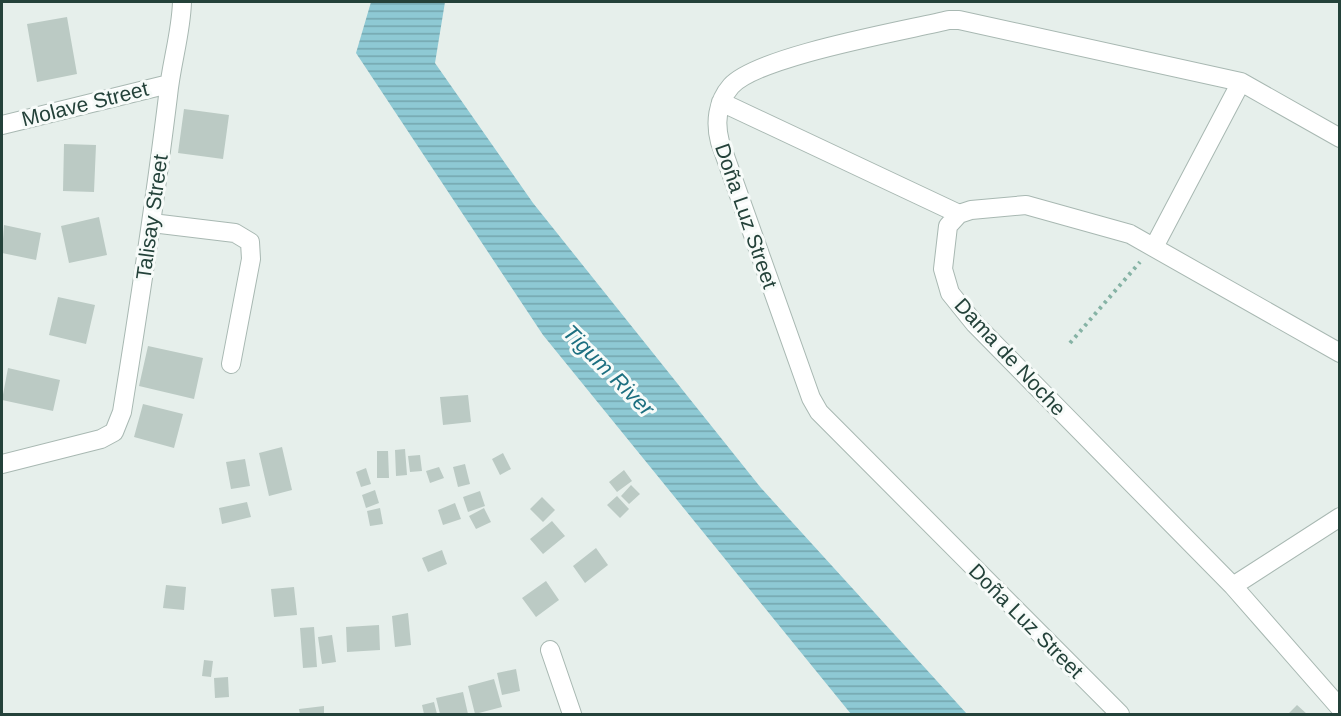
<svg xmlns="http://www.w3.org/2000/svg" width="1341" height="716" viewBox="0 0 1341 716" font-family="Arial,sans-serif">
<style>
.water{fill:url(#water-rules)}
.building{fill:#bbcac4}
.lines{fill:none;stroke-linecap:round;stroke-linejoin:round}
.street-casing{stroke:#a8b8b2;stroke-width:20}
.path{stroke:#86b3a5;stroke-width:4;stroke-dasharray:3 4.5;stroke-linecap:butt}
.street{stroke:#fff;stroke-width:18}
.labels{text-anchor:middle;stroke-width:6;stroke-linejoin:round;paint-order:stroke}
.street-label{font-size:21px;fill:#24423a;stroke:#f7fbf9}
.water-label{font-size:22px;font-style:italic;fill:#1c6f80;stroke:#f7fbf9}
</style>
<defs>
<pattern id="water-rules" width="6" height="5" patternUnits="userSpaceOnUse" patternTransform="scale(1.5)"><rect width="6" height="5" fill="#8ec9d4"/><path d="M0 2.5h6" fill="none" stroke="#74a5ad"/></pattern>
</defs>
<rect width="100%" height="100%" fill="#e6efeb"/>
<path class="water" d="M 371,2 L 445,2 L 435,63 L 533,203 L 761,488 L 967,714 L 851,714 L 543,335 L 356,53 Z"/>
<path class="building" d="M 67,17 L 77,74 L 37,82 L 27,24 Z
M 184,109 L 229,115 L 223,159 L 178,153 Z
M 64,144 L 96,145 L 94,192 L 63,191 Z
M 99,217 L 107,255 L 69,263 L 61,226 Z
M 4,225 L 41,233 L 36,260 L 2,253 Z
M 58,297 L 95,305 L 86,344 L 49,335 Z
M 148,346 L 203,358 L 194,399 L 139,386 Z
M 8,368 L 60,380 L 53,411 L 2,400 Z
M 468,395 L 471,422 L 443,425 L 440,397 Z
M 143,404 L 183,414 L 174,448 L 134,437 Z
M 282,447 L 292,490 L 269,496 L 259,453 Z
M 405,449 L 407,475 L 396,476 L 395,450 Z
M 377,451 L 388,451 L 389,478 L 377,478 Z
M 503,453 L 511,469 L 500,475 L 492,459 Z
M 420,455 L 422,471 L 410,472 L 408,456 Z
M 245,459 L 250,486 L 231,489 L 226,462 Z
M 465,464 L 470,484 L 458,487 L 453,467 Z
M 439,467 L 444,478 L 430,483 L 426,471 Z
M 366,468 L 371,484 L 361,487 L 356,472 Z
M 624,470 L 632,481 L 617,492 L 609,482 Z
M 631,485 L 640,494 L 629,504 L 621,496 Z
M 375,490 L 379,503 L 366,508 L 362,495 Z
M 480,491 L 485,506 L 468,512 L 463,497 Z
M 617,496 L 629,509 L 620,518 L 607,505 Z
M 542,497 L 555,510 L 543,522 L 530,509 Z
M 247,502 L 251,517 L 222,524 L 219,508 Z
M 455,503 L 461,519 L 443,525 L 438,510 Z
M 380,508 L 383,524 L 370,526 L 367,511 Z
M 484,508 L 491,522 L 476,529 L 469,516 Z
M 552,521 L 565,536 L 543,554 L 530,539 Z
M 596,548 L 608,565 L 585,583 L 573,566 Z
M 442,550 L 447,564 L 428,572 L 422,558 Z
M 546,581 L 559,600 L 536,617 L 522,598 Z
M 166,585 L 186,587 L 184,610 L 163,608 Z
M 294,587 L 297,615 L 274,617 L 271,589 Z
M 408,613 L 411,645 L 395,647 L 392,616 Z
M 379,625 L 380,650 L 347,652 L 346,627 Z
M 314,627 L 317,667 L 303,668 L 300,628 Z
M 332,635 L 336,662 L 322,664 L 318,637 Z
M 204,660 L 213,661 L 211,677 L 202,676 Z
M 516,669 L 520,691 L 502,695 L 497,673 Z
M 228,677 L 229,697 L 215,698 L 214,678 Z
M 494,679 L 502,707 L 475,714 L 468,686 Z
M 463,692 L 468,714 L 440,714 L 436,698 Z
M 434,702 L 437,714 L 424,714 L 422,705 Z
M 1297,705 L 1307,714 L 1288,714 Z
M 324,706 L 324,714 L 300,714 L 299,709 Z"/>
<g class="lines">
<g class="street-casing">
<path id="street" d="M 721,102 L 959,214
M 2,125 L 169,84
M 152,223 L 235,233 L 250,242 L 251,259 L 231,364
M 1154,247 L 1241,82
M 1340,353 L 1130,234 L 1026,205 L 971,210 L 959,214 L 948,226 L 943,269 L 950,293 L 975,324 L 1233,586 L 1340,708
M 2,464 L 101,439 L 114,432 L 122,412 C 139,307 155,202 168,96 C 171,64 181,34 182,2
M 1233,586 L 1340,517
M 550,650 L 572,714
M 1120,714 L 819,412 L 811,398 L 720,142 C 715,123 717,102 731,86 C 758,56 903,31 949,20 L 959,20 L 1241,82 L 1340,138"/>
</g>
<path class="path" d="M 1070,343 L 1140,262"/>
<use href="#street" class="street"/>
</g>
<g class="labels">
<g class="street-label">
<text transform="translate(85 104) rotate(-14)" y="7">Molave Street</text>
<text transform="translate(746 216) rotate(71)" y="7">Doña Luz Street</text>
<text transform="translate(152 217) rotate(-82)" y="7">Talisay Street</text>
<text transform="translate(1010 357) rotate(47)" y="7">Dama de Noche</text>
<text transform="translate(1026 621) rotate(45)" y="7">Doña Luz Street</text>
</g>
<g class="water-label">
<text transform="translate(609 370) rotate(45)" y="8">Tigum River</text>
</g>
</g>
<rect width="1341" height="716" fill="none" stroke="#24423a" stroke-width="6"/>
</svg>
